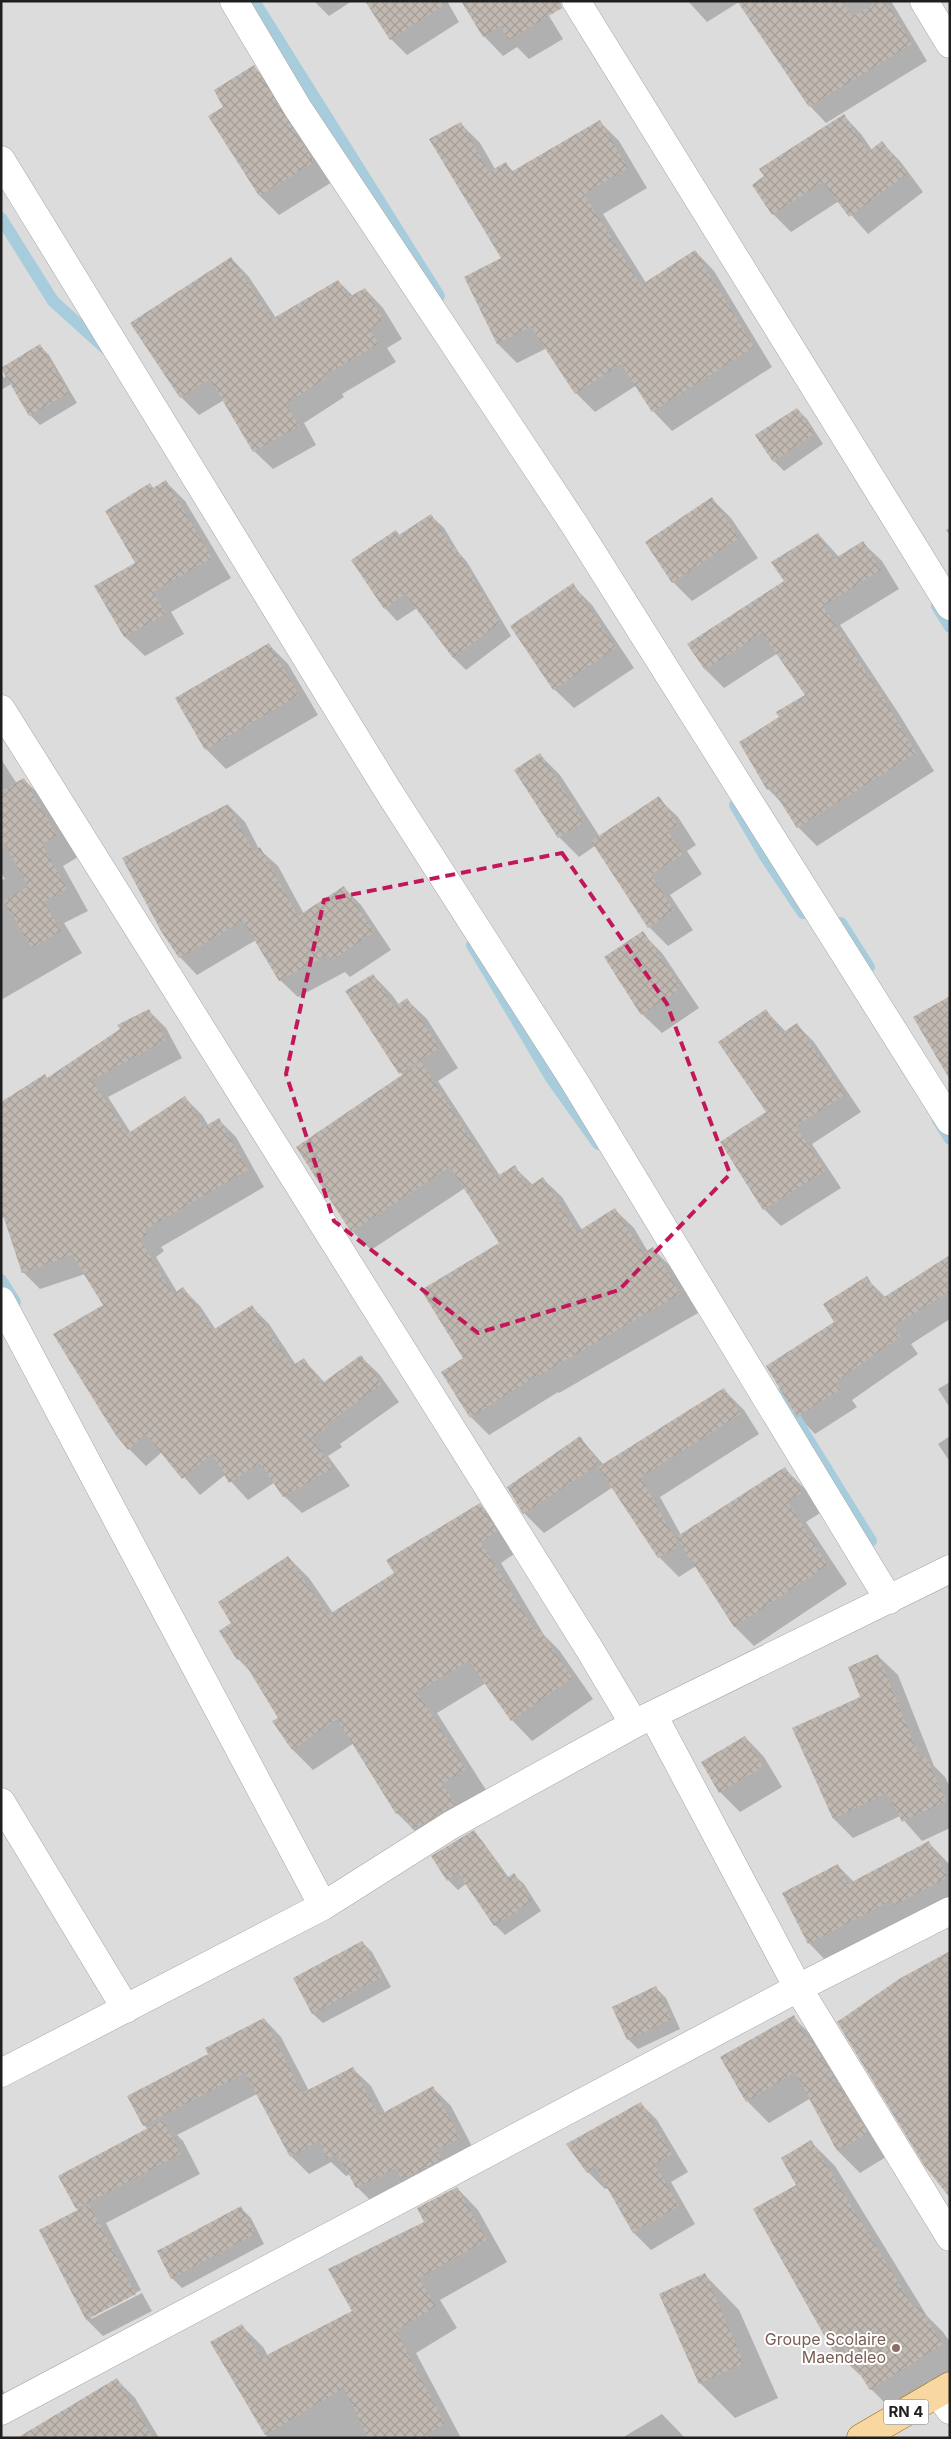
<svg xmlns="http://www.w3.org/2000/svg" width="951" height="2439" viewBox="0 0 951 2439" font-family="Inter,sans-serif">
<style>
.residential{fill:#dddcdc}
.shadow{fill:#0003}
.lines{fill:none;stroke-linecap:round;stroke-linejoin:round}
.stream{stroke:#a7cddc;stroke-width:12}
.building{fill:url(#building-cross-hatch)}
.street-casing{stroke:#a6a6a6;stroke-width:29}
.primary-casing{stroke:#956c04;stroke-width:29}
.street{stroke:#fff;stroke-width:28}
.primary{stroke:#f9d7a0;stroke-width:28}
.marked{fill:none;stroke:#c2185b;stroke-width:4;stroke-dasharray:10 6;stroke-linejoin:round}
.education-dot{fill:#8d6e63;stroke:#fff;stroke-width:2}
.labels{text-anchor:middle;stroke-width:4;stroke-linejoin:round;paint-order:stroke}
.shield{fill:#fff;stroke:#626262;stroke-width:1}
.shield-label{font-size:15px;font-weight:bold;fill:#1f1f1f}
.education-label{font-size:16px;fill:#785e54;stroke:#fff;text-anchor:end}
</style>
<defs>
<pattern id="building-cross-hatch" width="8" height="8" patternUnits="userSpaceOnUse" patternTransform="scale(1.25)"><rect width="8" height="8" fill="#c0b8b1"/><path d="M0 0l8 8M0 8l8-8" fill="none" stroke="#a59e98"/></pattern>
</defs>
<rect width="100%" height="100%" fill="#efece5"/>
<path class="residential" d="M 1,1 L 950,1 L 950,2438 L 1,2438 Z"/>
<path class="shadow" d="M 314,1 L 352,1 L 329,16 Z
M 447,1 L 459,22 L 407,55 L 391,39 Z
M 463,1 L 540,1 L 563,39 L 529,59 L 517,47 L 503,56 L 484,36 Z
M 688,1 L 891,1 L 927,61 L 826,123 L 810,106 L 739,2 L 707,22 Z
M 254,67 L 273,86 L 332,182 L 279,215 L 260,196 L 225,107 Z
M 844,116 L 861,134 L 872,150 L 882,143 L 900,161 L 923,192 L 868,234 L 839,201 L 791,232 L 773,214 L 754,185 Z
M 600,122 L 619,141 L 647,188 L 603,214 L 646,283 L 695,251 L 714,271 L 772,367 L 672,431 L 653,411 L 637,385 L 595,412 L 576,393 L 547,348 L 517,363 L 498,344 L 465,277 L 502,259 L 460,123 L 480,143 L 495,169 L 505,163 L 514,172 Z
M 231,258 L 249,277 L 276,318 L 338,281 L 353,296 L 365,289 L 383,308 L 402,339 L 387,348 L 396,362 L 342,394 L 344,397 L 304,423 L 316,445 L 273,469 L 254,451 L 224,400 L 199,415 L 181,397 Z
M 39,345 L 49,355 L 77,403 L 40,425 L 30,415 L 11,384 L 1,390 L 1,373 L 4,378 L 6,376 L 2,369 Z
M 797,409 L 807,419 L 823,444 L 784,471 L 774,461 Z
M 166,482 L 185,501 L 231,578 L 171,612 L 184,634 L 145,656 L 125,637 L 96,586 L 137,563 L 150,485 L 154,489 Z
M 712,499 L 731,518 L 758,558 L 692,601 L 673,582 Z
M 431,516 L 444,528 L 459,553 L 467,562 L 511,636 L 466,670 L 454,658 L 417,608 L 397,621 L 385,608 L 396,531 L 400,536 Z
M 950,528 L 950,535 L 946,530 Z
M 818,534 L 839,557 L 863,543 L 882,561 L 899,589 L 840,625 L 899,714 L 934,771 L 817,846 L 798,827 L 784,805 L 768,789 L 781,717 L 807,695 L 778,653 L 724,688 L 706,670 L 689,645 L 786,581 Z
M 572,585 L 592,605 L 634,668 L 574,708 L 554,689 Z
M 269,645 L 288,664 L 318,715 L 226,769 L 206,749 Z
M 540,755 L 560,775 L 600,837 L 658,798 L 678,817 L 696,845 L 687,851 L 702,874 L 670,895 L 693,930 L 668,946 L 649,927 L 595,846 L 579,857 L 559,837 L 516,771 Z
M 1,759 L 17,784 L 24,780 L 46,801 L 78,857 L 63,866 L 88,911 L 64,923 L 82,953 L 1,1000 L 1,880 L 5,879 L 1,873 Z
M 228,805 L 245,822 L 259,849 L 278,866 L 304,914 L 344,888 L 361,905 L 391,950 L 350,977 L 345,972 L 298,997 L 280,980 L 256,940 L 197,975 L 180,957 Z
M 642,933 L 662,953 L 699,1008 L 662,1033 L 642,1014 Z
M 373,975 L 392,995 L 399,1005 L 407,1000 L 427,1019 L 458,1068 L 438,1081 L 500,1176 L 514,1167 L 533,1185 L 543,1179 L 562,1197 L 582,1230 L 615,1210 L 634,1228 L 648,1252 L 653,1249 L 671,1267 L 698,1313 L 559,1393 L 558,1392 L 489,1435 L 471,1417 L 465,1358 L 500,1243 L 465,1188 L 371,1250 L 352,1231 L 298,1148 L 403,1076 L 347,992 Z
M 149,1011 L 166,1028 L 182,1058 L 108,1097 L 131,1133 L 185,1098 L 202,1115 L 208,1125 L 218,1119 L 236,1137 L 264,1187 L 161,1247 L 164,1251 L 156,1257 L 177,1292 L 183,1289 L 200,1306 L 216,1330 L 252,1307 L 269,1324 L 296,1365 L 304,1360 L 325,1383 L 361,1357 L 379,1374 L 399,1402 L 340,1444 L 342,1447 L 328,1456 L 350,1486 L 302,1513 L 284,1496 L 275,1482 L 248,1500 L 225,1475 L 200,1495 L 162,1452 L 146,1466 L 129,1449 L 105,1305 L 85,1274 L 40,1289 L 23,1272 L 5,1217 L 1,1218 L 1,1103 L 48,1079 Z
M 766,1011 L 786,1032 L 797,1025 L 814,1042 L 861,1112 L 812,1144 L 841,1188 L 781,1226 L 764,1209 L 768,1113 Z
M 950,1256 L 950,1319 L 911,1344 L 918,1354 L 852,1400 L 857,1407 L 815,1434 L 798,1416 L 767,1367 L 836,1322 L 866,1278 L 885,1297 Z
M 950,1382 L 950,1408 L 938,1389 Z
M 724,1390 L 744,1410 L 759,1434 L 660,1497 L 681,1535 L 785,1469 L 805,1489 L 820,1513 L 806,1522 L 847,1584 L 754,1646 L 735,1627 L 696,1566 L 679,1577 L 659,1557 L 613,1487 L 544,1533 L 524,1513 L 580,1438 L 604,1465 Z
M 950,1436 L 950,1462 L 938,1444 Z
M 480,1505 L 500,1526 L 517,1552 L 501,1563 L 544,1635 L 559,1650 L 593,1699 L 532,1741 L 512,1720 L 486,1683 L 437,1713 L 486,1790 L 418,1834 L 397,1813 L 354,1743 L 313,1770 L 293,1750 L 279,1718 L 251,1672 L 238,1659 L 233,1623 L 288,1557 L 309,1578 L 333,1613 L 395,1573 Z
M 878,1656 L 898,1675 L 934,1766 L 945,1777 L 950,1787 L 950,1828 L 922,1841 L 900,1816 L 853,1838 L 834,1819 L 861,1698 Z
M 745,1737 L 764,1757 L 782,1787 L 740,1812 L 720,1792 L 703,1762 Z
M 474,1832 L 483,1842 L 509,1878 L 514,1875 L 524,1884 L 541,1911 L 505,1935 L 495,1925 L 467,1883 L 458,1890 L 448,1880 Z
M 928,1842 L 950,1865 L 950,1906 L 828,1963 L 809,1943 L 838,1866 L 854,1882 Z
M 362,1942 L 372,1952 L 391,1987 L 323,2023 L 313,2014 L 295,1978 Z
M 656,1988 L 666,1998 L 680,2029 L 638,2049 L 628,2039 L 614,2008 Z
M 793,2017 L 815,2039 L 889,2155 L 860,2173 L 838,2151 L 811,2098 L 769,2123 L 747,2101 Z
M 264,2019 L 281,2037 L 309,2091 L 353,2069 L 371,2086 L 385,2113 L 433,2088 L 451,2106 L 477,2156 L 375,2205 L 357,2187 L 351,2174 L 346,2176 L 331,2162 L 309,2174 L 291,2156 L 257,2094 L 177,2135 L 183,2141 L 200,2174 L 106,2223 L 141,2290 L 91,2316 L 91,2319 L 142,2293 L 152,2311 L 103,2336 L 87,2320 L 40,2230 L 79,2211 L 77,2209 L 148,2130 L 144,2125 L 210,2054 Z
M 640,2103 L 657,2120 L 688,2172 L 671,2182 L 695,2224 L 651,2250 L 634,2233 L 608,2188 L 605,2189 L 588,2172 L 568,2144 Z
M 810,2141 L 835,2166 L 927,2316 L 943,2332 L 950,2342 L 950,2380 L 896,2414 L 871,2389 L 861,2374 L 860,2375 L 834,2350 L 797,2185 Z
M 457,2188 L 478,2210 L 507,2262 L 440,2300 L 457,2328 L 416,2353 L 461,2438 L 268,2438 L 212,2343 L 242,2326 L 263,2347 L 268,2356 L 353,2311 L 425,2223 Z
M 241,2208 L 251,2218 L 264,2244 L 182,2288 L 172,2278 Z
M 705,2275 L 739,2310 L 778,2398 L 735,2418 L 700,2383 Z
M 117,2380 L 135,2398 L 159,2438 L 20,2438 Z
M 1,2387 L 12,2407 L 1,2413 Z
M 662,2414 L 685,2438 L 622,2438 Z"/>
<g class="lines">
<path class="stream" d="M 254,1 L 439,296
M 1,218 L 53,301 L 106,349
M 937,606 L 950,627
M 735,805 L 766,858 L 803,913
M 841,923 L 869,967
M 472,945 L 551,1078 L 598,1144
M 938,1120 L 950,1139
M 1,1280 L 15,1302
M 780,1394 L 871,1541"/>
</g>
<path class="building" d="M 365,1 L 451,1 L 390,40 Z
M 461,1 L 560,1 L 562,8 L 509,40 L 500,26 L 483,37 Z
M 737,1 L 842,1 L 852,17 L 878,1 L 886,1 L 912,44 L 809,107 Z
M 254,65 L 314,162 L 259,196 L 208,116 L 223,107 L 214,90 Z
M 844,114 L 868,152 L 882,141 L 907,174 L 849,217 L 823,182 L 772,215 L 752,185 L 764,176 L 759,169 Z
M 600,120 L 628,168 L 584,194 L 641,285 L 695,250 L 754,347 L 652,412 L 621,364 L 575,394 L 531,327 L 497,344 L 464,277 L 501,258 L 429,139 L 461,122 L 489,172 L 506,162 L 511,172 Z
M 231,257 L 272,319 L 338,280 L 349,297 L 365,288 L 384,320 L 370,329 L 378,344 L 324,376 L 326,378 L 286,404 L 299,426 L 253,452 L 210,379 L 180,398 L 130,323 Z
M 40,344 L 69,393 L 29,416 L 1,368 Z
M 797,408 L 815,433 L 773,462 L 755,435 Z
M 166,480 L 212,558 L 153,592 L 166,614 L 124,637 L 94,586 L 135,563 L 105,511 L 150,483 L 153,488 Z
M 712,497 L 739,538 L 672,583 L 645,542 Z
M 431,514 L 453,549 L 455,547 L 500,623 L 453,658 L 405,594 L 384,609 L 351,560 L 396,530 L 399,535 Z
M 818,533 L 834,559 L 863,541 L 881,570 L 823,606 L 881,694 L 916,753 L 797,828 L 771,787 L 767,790 L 739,742 L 779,717 L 776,712 L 805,695 L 762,633 L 705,670 L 687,644 L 784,581 L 771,562 Z
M 573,583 L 616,648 L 553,690 L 510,626 Z
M 269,643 L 299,695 L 205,750 L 175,698 Z
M 540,753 L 584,822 L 558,838 L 514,770 Z
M 24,778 L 57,836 L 42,844 L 67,889 L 44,902 L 61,931 L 32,948 L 3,901 L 28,886 L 1,838 L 1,791 Z
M 659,796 L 678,825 L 668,831 L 683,854 L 651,875 L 674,910 L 648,928 L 591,841 Z
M 228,804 L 253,851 L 260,847 L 298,916 L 344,886 L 374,932 L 331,961 L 328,955 L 279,981 L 243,921 L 179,958 L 161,931 L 122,858 Z
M 643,931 L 681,988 L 641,1015 L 604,957 Z
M 373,974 L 394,1007 L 407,998 L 440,1048 L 399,1074 L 345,991 Z
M 950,996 L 950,1080 L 913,1017 Z
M 149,1009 L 166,1040 L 92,1080 L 127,1134 L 185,1096 L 204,1127 L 219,1118 L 248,1170 L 145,1230 L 148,1234 L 140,1239 L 173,1294 L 183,1287 L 213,1330 L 252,1305 L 292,1366 L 304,1358 L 321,1384 L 361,1355 L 382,1384 L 324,1426 L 325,1429 L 312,1438 L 333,1468 L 283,1497 L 260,1463 L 229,1483 L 212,1454 L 182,1479 L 146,1434 L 128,1450 L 115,1434 L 53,1334 L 103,1305 L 72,1255 L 22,1273 L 1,1209 L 1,1102 L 45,1074 L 47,1078 L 120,1029 L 117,1025 Z
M 766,1009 L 782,1033 L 797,1023 L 845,1095 L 796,1126 L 825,1171 L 763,1210 L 720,1142 L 766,1112 L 718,1042 Z
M 421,1062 L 496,1177 L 515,1165 L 528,1187 L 543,1177 L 577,1232 L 615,1208 L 643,1253 L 653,1247 L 680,1294 L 540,1375 L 539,1374 L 470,1418 L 441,1372 L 463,1358 L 421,1290 L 499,1243 L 450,1167 L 351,1232 L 296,1147 Z
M 950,1255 L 950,1291 L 894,1326 L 901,1336 L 836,1382 L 841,1389 L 797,1417 L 766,1366 L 834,1322 L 823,1304 L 867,1276 L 881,1299 Z
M 724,1388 L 741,1414 L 641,1477 L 679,1546 L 658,1558 L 598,1467 Z
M 580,1436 L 599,1464 L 523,1514 L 507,1487 Z
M 785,1467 L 802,1493 L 788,1502 L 828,1565 L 734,1627 L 676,1537 Z
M 480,1503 L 497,1531 L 481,1542 L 534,1630 L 538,1628 L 573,1678 L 511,1721 L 469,1661 L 417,1692 L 466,1769 L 442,1784 L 456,1804 L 413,1830 L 401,1811 L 396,1814 L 337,1719 L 292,1750 L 272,1721 L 278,1718 L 241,1657 L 237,1660 L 219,1631 L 231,1623 L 218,1602 L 288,1556 L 328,1615 L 394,1573 L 386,1560 Z
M 878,1654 L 920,1758 L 926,1756 L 946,1801 L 902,1822 L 887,1793 L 833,1819 L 792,1728 L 860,1697 L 848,1667 Z
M 745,1736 L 763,1767 L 719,1793 L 701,1762 Z
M 474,1830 L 507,1878 L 514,1873 L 532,1901 L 494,1926 L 458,1873 L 447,1881 L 431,1856 Z
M 929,1841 L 948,1877 L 895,1905 L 892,1900 L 808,1944 L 782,1893 L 838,1864 L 848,1884 Z
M 362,1941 L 382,1977 L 312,2014 L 293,1978 Z
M 950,1951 L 950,2198 L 924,2165 L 837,2022 L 899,1979 Z
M 656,1986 L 672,2019 L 627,2040 L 612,2007 Z
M 794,2015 L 809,2042 L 811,2040 L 868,2133 L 837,2151 L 795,2072 L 746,2102 L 720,2057 Z
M 264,2018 L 302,2093 L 353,2067 L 379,2115 L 433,2086 L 460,2138 L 437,2150 L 442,2159 L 402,2180 L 396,2168 L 356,2188 L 338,2154 L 327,2159 L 319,2141 L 290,2157 L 245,2073 L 143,2126 L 127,2096 L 208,2054 L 205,2048 Z
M 641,2102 L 672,2154 L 655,2164 L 679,2206 L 633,2233 L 595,2167 L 587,2173 L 566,2144 Z
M 163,2120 L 181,2154 L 76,2209 L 58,2176 Z
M 811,2140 L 914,2308 L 918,2305 L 943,2344 L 870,2390 L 842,2346 L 833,2351 L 753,2209 L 796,2185 L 781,2158 Z
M 457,2187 L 487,2240 L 419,2278 L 436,2306 L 396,2331 L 445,2424 L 419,2438 L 368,2438 L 344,2388 L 265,2435 L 210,2342 L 242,2324 L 261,2358 L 352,2311 L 328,2269 L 424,2222 L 417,2208 Z
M 89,2204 L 136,2294 L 86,2320 L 39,2230 Z
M 241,2206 L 255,2234 L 171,2279 L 157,2251 Z
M 705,2273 L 744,2363 L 699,2384 L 659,2294 Z
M 117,2378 L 153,2438 L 17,2438 Z"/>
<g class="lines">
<g class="street-casing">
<path id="street" d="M 234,1 L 297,107 L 574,524 L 950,1121
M 576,1 L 950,606
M 924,1 L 950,44
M 1,160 L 387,789 L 573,1079 L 889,1600
M 1,709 L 590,1650 L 634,1724
M 1,1301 L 323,1906
M 653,1715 L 798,1988 L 950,2237
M 1,1802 L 126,2009
M 1,2073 L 323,1906 L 451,1825 L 634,1724 L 950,1569
M 938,2393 L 950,2410
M 1,2411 L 798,1988 L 950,1911"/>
</g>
<g class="primary-casing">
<path id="primary" d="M 861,2438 L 950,2386"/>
</g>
<use href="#street" class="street"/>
<use href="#primary" class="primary"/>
</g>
<path class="marked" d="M 562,853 L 667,1004 L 730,1174 L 619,1290 L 478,1333 L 334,1221 L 286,1074 L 324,900 Z"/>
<circle class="education-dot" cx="896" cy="2348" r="5"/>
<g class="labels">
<rect class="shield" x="883.5" y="2399.5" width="45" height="25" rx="4"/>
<g class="shield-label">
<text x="906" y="2417">RN 4</text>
</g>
<g class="education-label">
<text x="886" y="2345">Groupe Scolaire<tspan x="886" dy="18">Maendeleo</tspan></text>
</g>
</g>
<rect width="951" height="2439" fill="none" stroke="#1f1f1f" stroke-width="5"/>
</svg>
